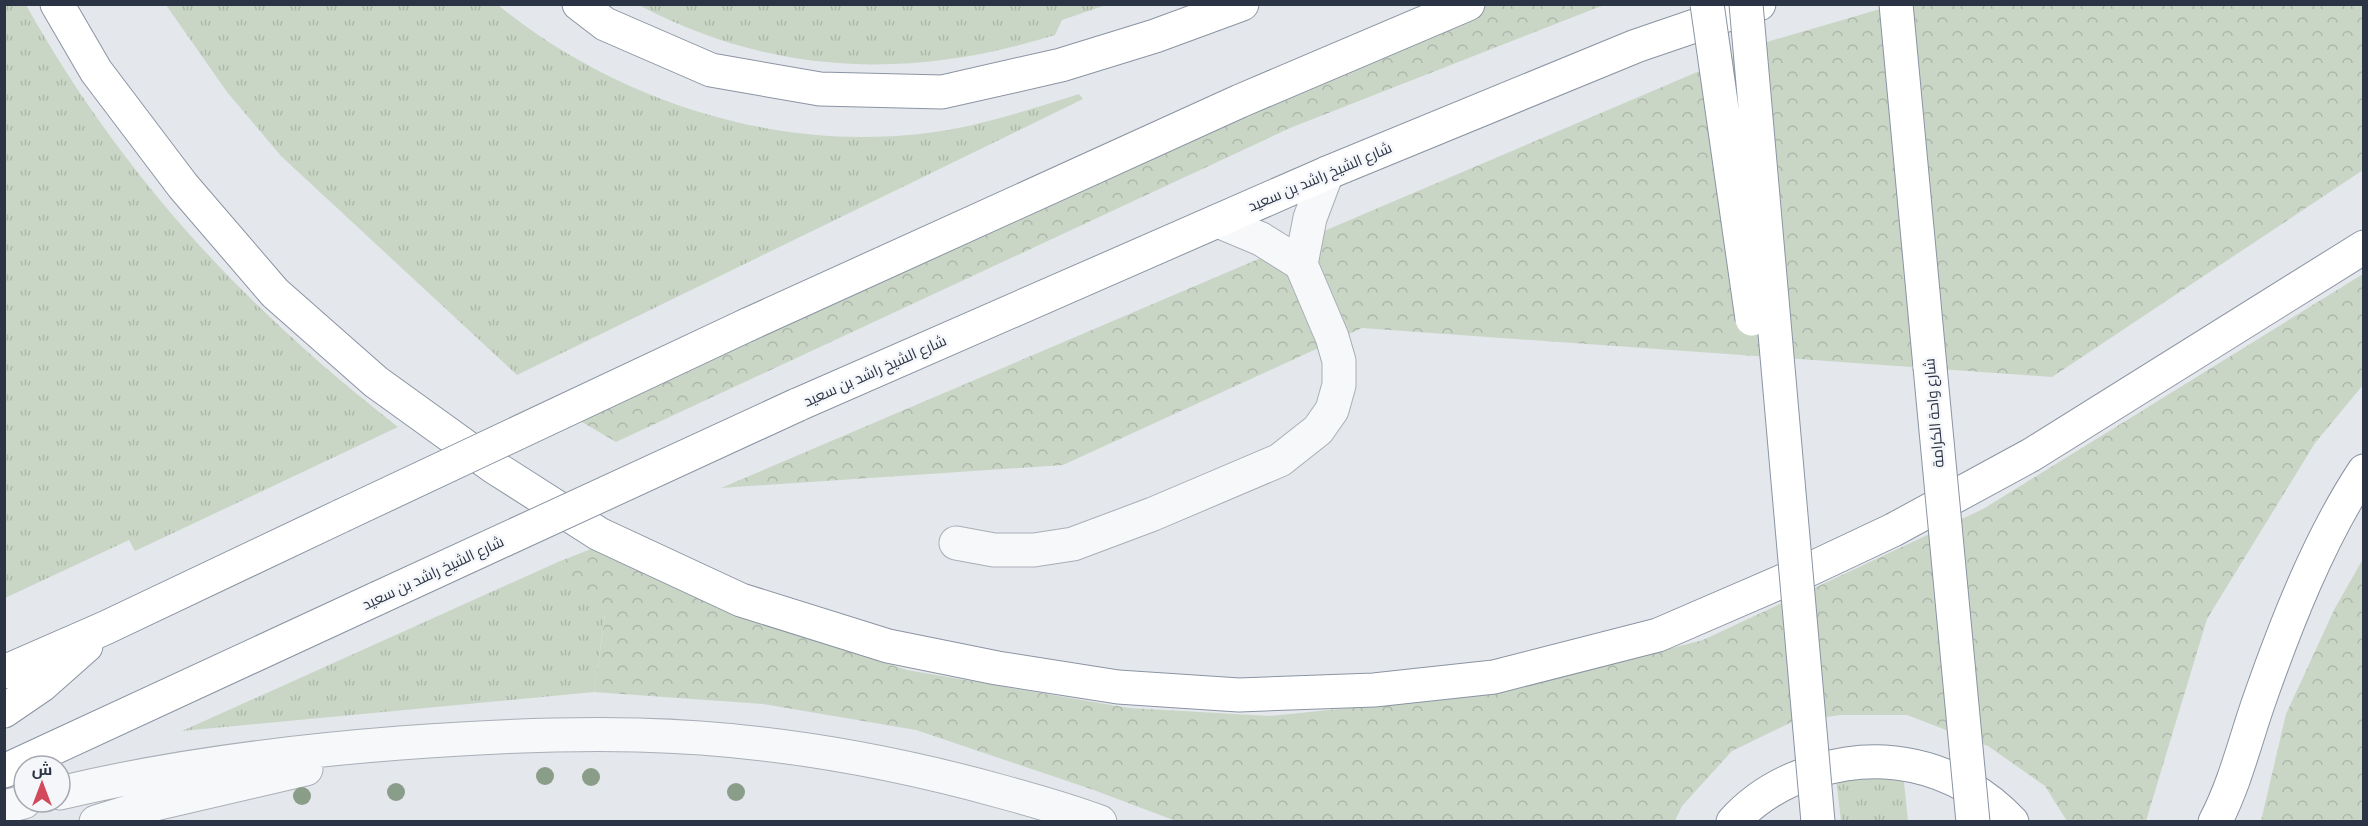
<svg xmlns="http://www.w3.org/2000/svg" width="2368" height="826" viewBox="0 0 2368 826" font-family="'Titillium Web',Cairo,sans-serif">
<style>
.grass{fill:url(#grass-tufts)}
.forest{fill:url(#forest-crowns)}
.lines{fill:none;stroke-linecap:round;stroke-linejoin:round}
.minor-casing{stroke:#a9aeb7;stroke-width:35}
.highway-casing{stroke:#8b94a3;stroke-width:35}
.minor{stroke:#f7f8fa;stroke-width:33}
.highway{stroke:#fff;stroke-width:33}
.highway-bridge-casing{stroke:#8b94a3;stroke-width:35;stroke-linecap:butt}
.highway-bridge{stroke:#fff;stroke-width:33}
.tree{fill:#899d89}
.labels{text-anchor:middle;stroke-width:5;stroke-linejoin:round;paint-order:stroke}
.street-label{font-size:15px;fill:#2b3445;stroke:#f4f6f9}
</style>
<defs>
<pattern id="grass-tufts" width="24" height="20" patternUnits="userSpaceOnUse" patternTransform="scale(1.5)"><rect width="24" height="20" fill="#c9d6c5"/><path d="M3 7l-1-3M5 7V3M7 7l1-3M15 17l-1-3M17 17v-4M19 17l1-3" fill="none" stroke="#adb8ab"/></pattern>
<pattern id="forest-crowns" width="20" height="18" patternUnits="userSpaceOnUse" patternTransform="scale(1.5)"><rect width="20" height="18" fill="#c9d6c5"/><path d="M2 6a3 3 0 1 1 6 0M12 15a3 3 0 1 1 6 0" fill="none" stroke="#adb8ab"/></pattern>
</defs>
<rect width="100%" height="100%" fill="#e4e7ec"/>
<path class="grass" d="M 4,5 L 26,5 C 122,176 244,307 398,427 L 135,551 L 129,540 L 5,598 Z
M 166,5 L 498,5 C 622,106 793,158 953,129 C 996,121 1038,107 1079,94 L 1083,99 L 517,375 L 281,156 L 227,92 Z
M 639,5 L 1106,5 L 1062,20 L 1055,35 C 912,80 773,76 639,5 Z
M 558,562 L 605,615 L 594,692 L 182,731 Z
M 1835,770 L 1903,773 L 1908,821 L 1841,821 Z"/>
<path class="forest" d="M 1476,5 L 1604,5 L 1290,128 L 616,442 L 575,418 Z
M 1894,5 L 2363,5 L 2363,170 L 2052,377 L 1362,328 L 1063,465 L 721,488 L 1770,41 Z
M 2363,274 L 2363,385 L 2315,443 L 2207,619 L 2146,821 L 2067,821 L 2045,786 L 1988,746 L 1907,715 L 1841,715 L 1794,721 L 1732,751 L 1682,806 L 1675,821 L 1176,821 L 1091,789 L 916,730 L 763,704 L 594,692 L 605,616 L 558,562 L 591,549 L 739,617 L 907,670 L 1129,708 L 1270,716 L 1498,693 L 1703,640 L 1983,509 Z
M 2363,559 L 2363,821 L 2261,821 L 2286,714 L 2335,608 Z"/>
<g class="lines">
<g class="minor-casing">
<path id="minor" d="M 1218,221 L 1261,239 L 1301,264
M 956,543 L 994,550 L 1034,550 L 1073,544 L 1153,514 L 1280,460 L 1318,430 L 1332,410 L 1339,385 L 1339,361 L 1332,337 L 1301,264 L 1310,218 L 1327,173
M 60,793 C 172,766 285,752 400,743 C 479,737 558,733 638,735 C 761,738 885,759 1003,792 C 1036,801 1068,810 1100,822
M 4,807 L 24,802
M 96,822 L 151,805 L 306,769"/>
</g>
<g class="highway-casing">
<path id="highway" d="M 57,4 L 96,71 L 183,186 L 275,293 L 376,382 L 494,467 L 599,534 L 741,600 L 888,646 L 997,668 L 1118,687 L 1239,695 L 1374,690 L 1494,677 L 1658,635 L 1806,571 L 1893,530 L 2031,455 L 2364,247
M 579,4 L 605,24 L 711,70 L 820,89 L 942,92 L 1061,65 L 1155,36 L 1242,4
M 1896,4 L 1930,367
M 747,325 L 1240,101 L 1468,4
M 797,405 L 1327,173 L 1636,46 L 1759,4
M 4,672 L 105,628 L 341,516
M 4,711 L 42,685 L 86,646
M 4,771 L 378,598
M 1733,822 C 1776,774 1852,752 1914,766 C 1951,774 1986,794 2012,822
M 2215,822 C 2235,784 2245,741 2259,701 C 2286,624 2319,539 2364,471"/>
</g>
<use href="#minor" class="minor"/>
<use href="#highway" class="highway"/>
<g class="highway-bridge-casing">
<path id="highway-bridge" d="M 1707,4 L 1752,319
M 1746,4 L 1818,822
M 1930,367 L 1973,822
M 341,516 L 747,325
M 378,598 L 797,405"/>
</g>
<use href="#highway-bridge" class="highway-bridge"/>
</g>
<g class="tree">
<circle cx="545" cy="776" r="9"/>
<circle cx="591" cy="777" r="9"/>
<circle cx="396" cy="792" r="9"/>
<circle cx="736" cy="792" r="9"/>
<circle cx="302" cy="796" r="9"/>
</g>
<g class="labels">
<g class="street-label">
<text transform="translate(1320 177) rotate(-23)" y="5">شارع الشيخ راشد بن سعيد</text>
<text transform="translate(875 371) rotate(-24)" y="5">شارع الشيخ راشد بن سعيد</text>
<text transform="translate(1934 413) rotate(-95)" y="5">شارع واحة الكرامة</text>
<text transform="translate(433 573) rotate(-25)" y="5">شارع الشيخ راشد بن سعيد</text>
</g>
</g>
<rect width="2368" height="826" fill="none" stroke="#2b3445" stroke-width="12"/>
<g transform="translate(42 784)"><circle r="28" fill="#f4f6f9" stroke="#a4a8b1" stroke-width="1.5"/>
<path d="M0-4.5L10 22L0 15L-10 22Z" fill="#d1495b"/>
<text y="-9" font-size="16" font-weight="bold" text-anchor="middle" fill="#2b3445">ش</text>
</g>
</svg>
